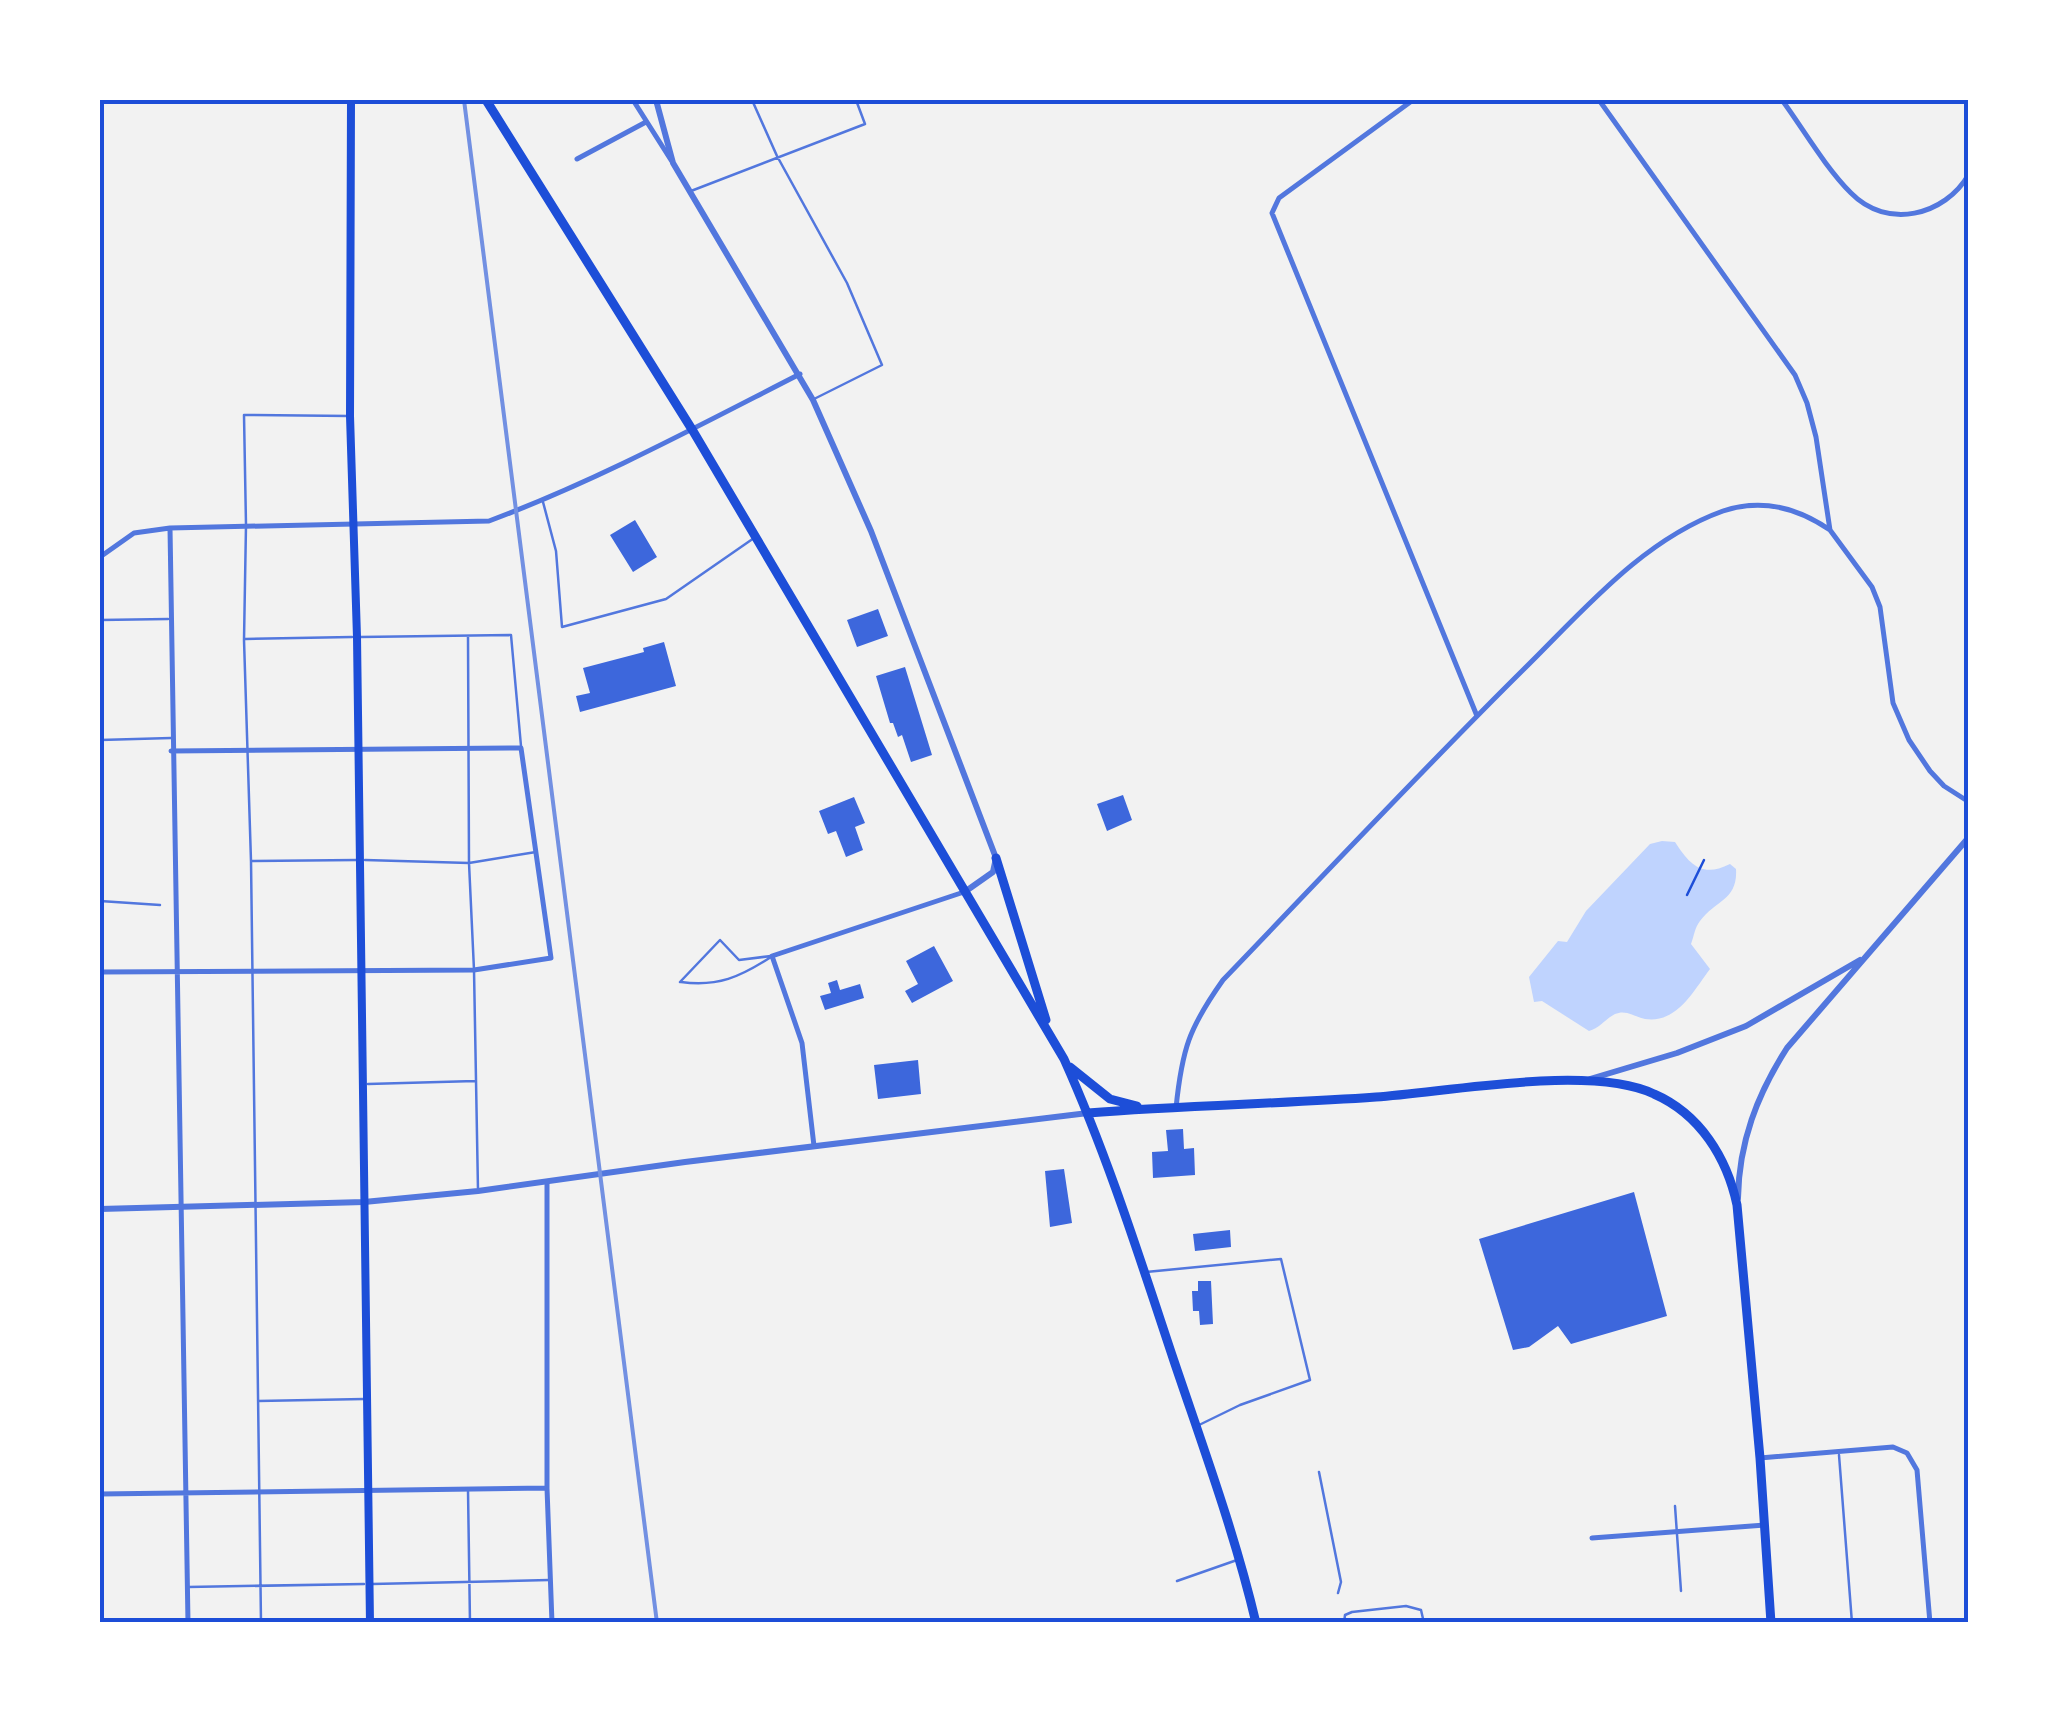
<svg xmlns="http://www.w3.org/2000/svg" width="2069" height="1723" viewBox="0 0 2069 1723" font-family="'Titillium Web',sans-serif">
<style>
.water{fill:#bfd3fe}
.building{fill:#3d67dc}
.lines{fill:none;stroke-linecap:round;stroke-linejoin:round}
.path{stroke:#1d4ed8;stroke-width:2.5}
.service{stroke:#5277de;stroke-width:2.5}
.minor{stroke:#5277de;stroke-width:5}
.tertiary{stroke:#5277de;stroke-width:6}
.secondary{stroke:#1d4ed8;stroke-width:8}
.trunk{stroke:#1d4ed8;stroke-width:9}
.rail{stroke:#7290e2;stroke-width:4}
.neatline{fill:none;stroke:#1d4ed8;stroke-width:4}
</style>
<rect width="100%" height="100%" fill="#f2f2f2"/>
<path class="water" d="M 1662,841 L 1675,842 C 1690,865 1702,878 1730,864 L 1736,869 C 1738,900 1716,900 1700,921 C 1695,927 1694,936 1691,944 L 1710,969 C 1694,990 1677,1024 1645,1019 C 1635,1017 1626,1009 1615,1014 C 1605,1019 1600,1028 1589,1031 L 1542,1001 L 1534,1002 L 1529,977 L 1558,941 L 1567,942 L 1586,911 L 1650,844 Z"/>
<path class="building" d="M 635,520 L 657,557 L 633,572 L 610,535 Z
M 878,609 L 888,636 L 857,647 L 847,620 Z
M 664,642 L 676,686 L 580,712 L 576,696 L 590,693 L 583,668 L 644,652 L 643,648 Z
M 905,667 L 932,755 L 911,762 L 902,735 L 898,737 L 893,723 L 890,723 L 876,676 Z
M 1123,795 L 1132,820 L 1107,831 L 1097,804 Z
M 854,797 L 865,823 L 855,827 L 863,850 L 846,857 L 836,831 L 828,834 L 819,811 Z
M 934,946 L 953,981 L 912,1003 L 905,991 L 918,984 L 906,961 Z
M 837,980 L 840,990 L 860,984 L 864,998 L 825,1010 L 820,996 L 831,993 L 828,983 Z
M 918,1060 L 921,1094 L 878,1099 L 874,1065 Z
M 1183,1129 L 1184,1149 L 1194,1148 L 1195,1175 L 1153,1178 L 1152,1152 L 1168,1151 L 1166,1130 Z
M 1064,1169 L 1072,1223 L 1050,1227 L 1045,1171 Z
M 1634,1192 L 1667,1316 L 1571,1344 L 1558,1326 L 1529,1347 L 1513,1350 L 1479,1239 Z
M 1230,1230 L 1231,1247 L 1195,1251 L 1193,1234 Z
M 1198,1281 L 1211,1281 L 1213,1324 L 1200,1325 L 1199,1311 L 1193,1311 L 1192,1291 L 1198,1291 Z"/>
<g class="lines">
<path class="path" d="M 1687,895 L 1704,860"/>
<path class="service" d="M 752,100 L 777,156 L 847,283 L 882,365 L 814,399
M 691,191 L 865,124 L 856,100
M 543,502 L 556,551 L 562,627 L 666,599 L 754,538
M 100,620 L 168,619
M 468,636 L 469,863 L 474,970 L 478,1190
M 360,637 L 511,635 L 521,746
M 245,639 L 352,637
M 100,740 L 171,738
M 365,860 L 469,863 L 536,852
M 251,861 L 357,860
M 100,901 L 160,905
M 680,982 L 720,940 L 739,960 L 771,956
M 681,982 C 718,987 740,977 771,957
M 368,1084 L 475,1081
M 1146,1272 L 1281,1259 L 1310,1380 L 1240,1405 L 1197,1426
M 258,1401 L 364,1399
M 1839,1455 L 1852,1623
M 1319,1472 L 1341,1582 L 1338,1593
M 468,1490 L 470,1623
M 1675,1506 L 1681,1591
M 1177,1581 L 1237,1560
M 372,1584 L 549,1580
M 188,1587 L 364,1584
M 261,1623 L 251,861 L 244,640 L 246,525 L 244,415 L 349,416
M 1344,1623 L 1345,1615 L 1352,1612 L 1406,1606 L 1421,1610 L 1424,1623"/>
<path class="minor" d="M 633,100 L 671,160
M 1413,100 L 1279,198 L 1272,213 L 1477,716
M 1599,100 L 1795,375 L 1807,403 L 1816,437 L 1830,530 L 1872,587 L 1880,607 L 1893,703 L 1909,740 L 1930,771 L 1944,786 L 1969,802
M 1782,100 C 1804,130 1825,167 1851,193 C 1887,230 1945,216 1969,174
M 1965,100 L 1969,106
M 577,159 L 646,122
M 170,528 L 188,1623
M 100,557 L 134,533 L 170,528 L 489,521 C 596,481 698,426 800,374
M 100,972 L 474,970 L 551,958 L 521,748 L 171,751
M 1176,1108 C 1182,1049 1189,1028 1223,980 C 1323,876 1421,771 1523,670 C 1583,611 1642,540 1723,511 C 1762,498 1798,508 1830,530
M 814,1146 L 802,1043 L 772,956 L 964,892
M 547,1182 L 547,1488 L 552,1623
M 1760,1458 L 1893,1447 L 1907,1453 L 1917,1470 L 1930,1623
M 100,1494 L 547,1488
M 1592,1538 L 1765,1525"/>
<path class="tertiary" d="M 656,100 L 673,163 L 813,400 L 871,531 L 996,858 L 993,872 L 966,891
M 1590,1079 L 1677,1053 L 1746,1026 L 1860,960
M 1738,1198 C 1739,1142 1757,1095 1787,1048 L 1969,837
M 100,1209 L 364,1202 L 478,1191 L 685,1162 L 1088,1113"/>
<path class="secondary" d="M 351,100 L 350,416 L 357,637 L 370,1623"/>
<path class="trunk" d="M 486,100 L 693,431 L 1064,1059 C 1108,1157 1140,1259 1174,1361 C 1203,1447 1235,1534 1256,1623
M 996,858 L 1046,1020
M 1070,1067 L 1110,1099 L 1137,1106
M 1088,1113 C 1184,1105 1280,1104 1376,1097 C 1449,1092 1590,1064 1654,1094 C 1700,1114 1727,1158 1737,1205 L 1760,1458 L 1771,1623"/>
<path class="rail" d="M 464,100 L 657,1623"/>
</g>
<rect width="2069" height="1723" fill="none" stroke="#ffffff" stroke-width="205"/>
<rect x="102" y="102" width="1864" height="1518" class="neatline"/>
</svg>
